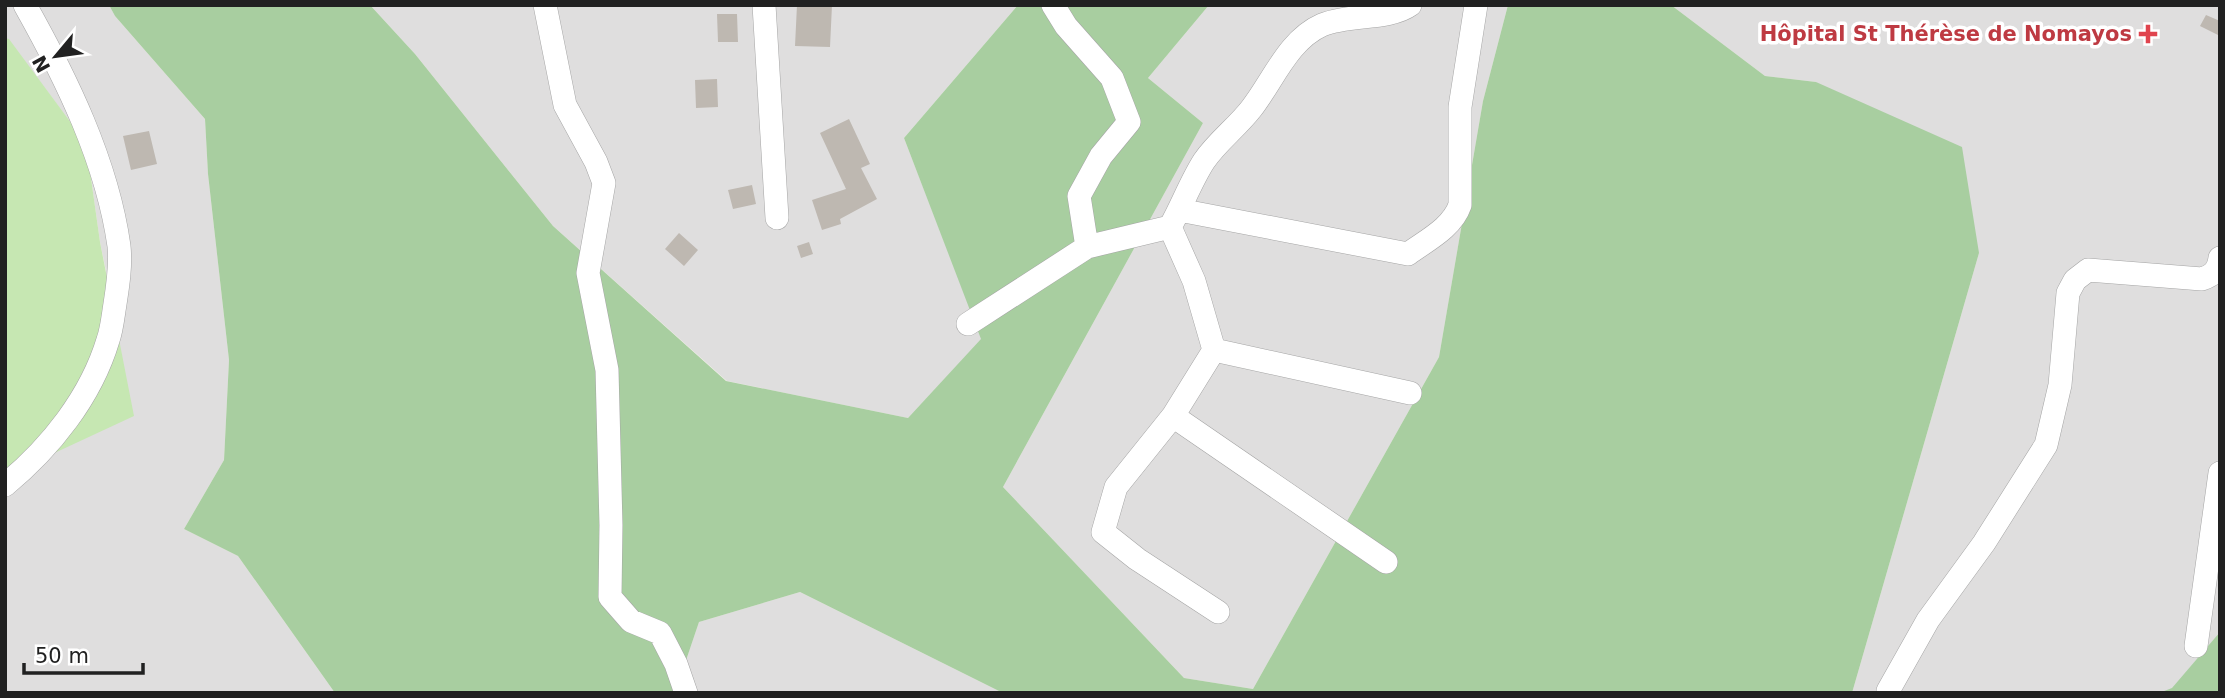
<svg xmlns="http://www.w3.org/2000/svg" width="2225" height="698" viewBox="0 0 2225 698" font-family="'DejaVu Sans',sans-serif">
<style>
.residential{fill:#dfdede}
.grass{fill:#c6e7b2}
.forest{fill:#a8cea0}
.building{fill:#beb8b1}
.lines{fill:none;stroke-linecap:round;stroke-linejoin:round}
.minor-casing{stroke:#a5a5a5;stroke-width:24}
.minor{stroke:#fff;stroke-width:23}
.health-dot{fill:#e0444e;stroke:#fff;stroke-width:2.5}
.labels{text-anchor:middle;stroke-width:7;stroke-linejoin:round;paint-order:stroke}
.health-label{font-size:21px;font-weight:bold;fill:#be3a42;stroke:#fff;text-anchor:end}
</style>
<rect width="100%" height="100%" fill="#f1efe8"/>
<path class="residential" d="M 5,5 L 109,5 L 115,16 L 205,119 L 208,174 L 229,360 L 224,460 L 184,529 L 238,556 L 335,693 L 5,693 L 5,476 L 120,338 L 100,242 L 86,143 L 9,40 L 5,38 Z
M 370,5 L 1018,5 L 904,138 L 982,339 L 908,418 L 727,381 L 553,226 L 415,54 Z
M 1209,5 L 1508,5 L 1483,101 L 1439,357 L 1253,689 L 1184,678 L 1003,487 L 1203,123 L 1148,78 Z
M 1671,5 L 2220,5 L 2220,632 L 2172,689 L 2159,693 L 1852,693 L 1979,253 L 1816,82 L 1765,76 Z
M 800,592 L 1003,693 L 675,693 L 699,622 Z"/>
<path class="grass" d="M 5,38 L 9,39 L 86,143 L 100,242 L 134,416 L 5,476 Z"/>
<path class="forest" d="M 109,5 L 370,5 L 415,54 L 553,226 L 726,381 L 908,418 L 981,339 L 904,138 L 1018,5 L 1209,5 L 1148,78 L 1203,123 L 1003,487 L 1184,678 L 1253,689 L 1439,357 L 1483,101 L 1508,5 L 1671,5 L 1765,76 L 1816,82 L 1962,147 L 1979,253 L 1852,693 L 1003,693 L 800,592 L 699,622 L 675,693 L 335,693 L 238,556 L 184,529 L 224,460 L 229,360 L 208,174 L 205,119 L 115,16 Z
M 2220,632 L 2220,693 L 2159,693 L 2172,688 Z"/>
<path class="building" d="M 797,5 L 832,5 L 830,47 L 795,46 Z
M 717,14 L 737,14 L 738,42 L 718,42 Z
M 2206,15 L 2220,21 L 2220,36 L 2200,26 Z
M 717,79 L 718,107 L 696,108 L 695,80 Z
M 849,119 L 870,164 L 861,168 L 877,199 L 840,219 L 841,224 L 822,230 L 812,200 L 846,189 L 820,133 Z
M 149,131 L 157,164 L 131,170 L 123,136 Z
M 752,185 L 756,204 L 733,209 L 728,190 Z
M 679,233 L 698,250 L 684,266 L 665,249 Z
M 809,242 L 813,254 L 801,258 L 797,246 Z"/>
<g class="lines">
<g class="minor-casing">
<path id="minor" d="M 545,5 L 565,105 L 596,162 L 604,183 L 588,273 L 607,370 L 611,525 L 610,597 L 631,621 L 660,633 L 676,664 L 686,693
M 764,5 L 777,218
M 1053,5 L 1066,26 L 1112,78 L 1129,122 L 1101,156 L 1079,196 L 1087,247
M 1179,210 L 1408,254 C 1427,240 1452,228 1460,205 L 1460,107 L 1476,5
M 968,324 L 1087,247 L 1170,227
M 1214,350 L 1410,393
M 1173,416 L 1386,562
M 5,485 C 50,448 91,397 108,340 C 112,329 113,316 115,304 C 118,285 121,265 119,246 C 107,161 66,78 25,5
M 1218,612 L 1137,559 L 1103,532 L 1116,487 L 1173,416 L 1214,350 L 1194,281 L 1170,227 C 1182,206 1191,181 1204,161 C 1217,142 1237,127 1251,109 C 1273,81 1288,40 1322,25 C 1348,14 1389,20 1410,5
M 2196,646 L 2220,473
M 1888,691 L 1928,620 L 1984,543 L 2046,445 L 2060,385 L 2068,293 L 2075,280 L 2088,270 L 2202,279 C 2213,275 2218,271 2220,258"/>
</g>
<use href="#minor" class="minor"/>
</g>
<path class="health-dot" d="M2144.5 23.5h7v7h7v7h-7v7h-7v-7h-7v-7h7z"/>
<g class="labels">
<g class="health-label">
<text x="2132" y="41">Hôpital St Thérèse de Nomayos</text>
</g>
</g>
<rect width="2225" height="698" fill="none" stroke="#212121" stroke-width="14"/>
<g transform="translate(56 56) rotate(241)" stroke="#ffffff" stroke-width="5" paint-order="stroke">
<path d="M0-5L12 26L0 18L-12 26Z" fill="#212121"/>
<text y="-10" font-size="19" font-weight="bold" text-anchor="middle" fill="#212121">N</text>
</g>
<path d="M24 663v10h119v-10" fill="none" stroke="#212121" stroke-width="3.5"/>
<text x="35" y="663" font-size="21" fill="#212121" stroke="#ffffff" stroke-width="5" paint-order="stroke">50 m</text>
</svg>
